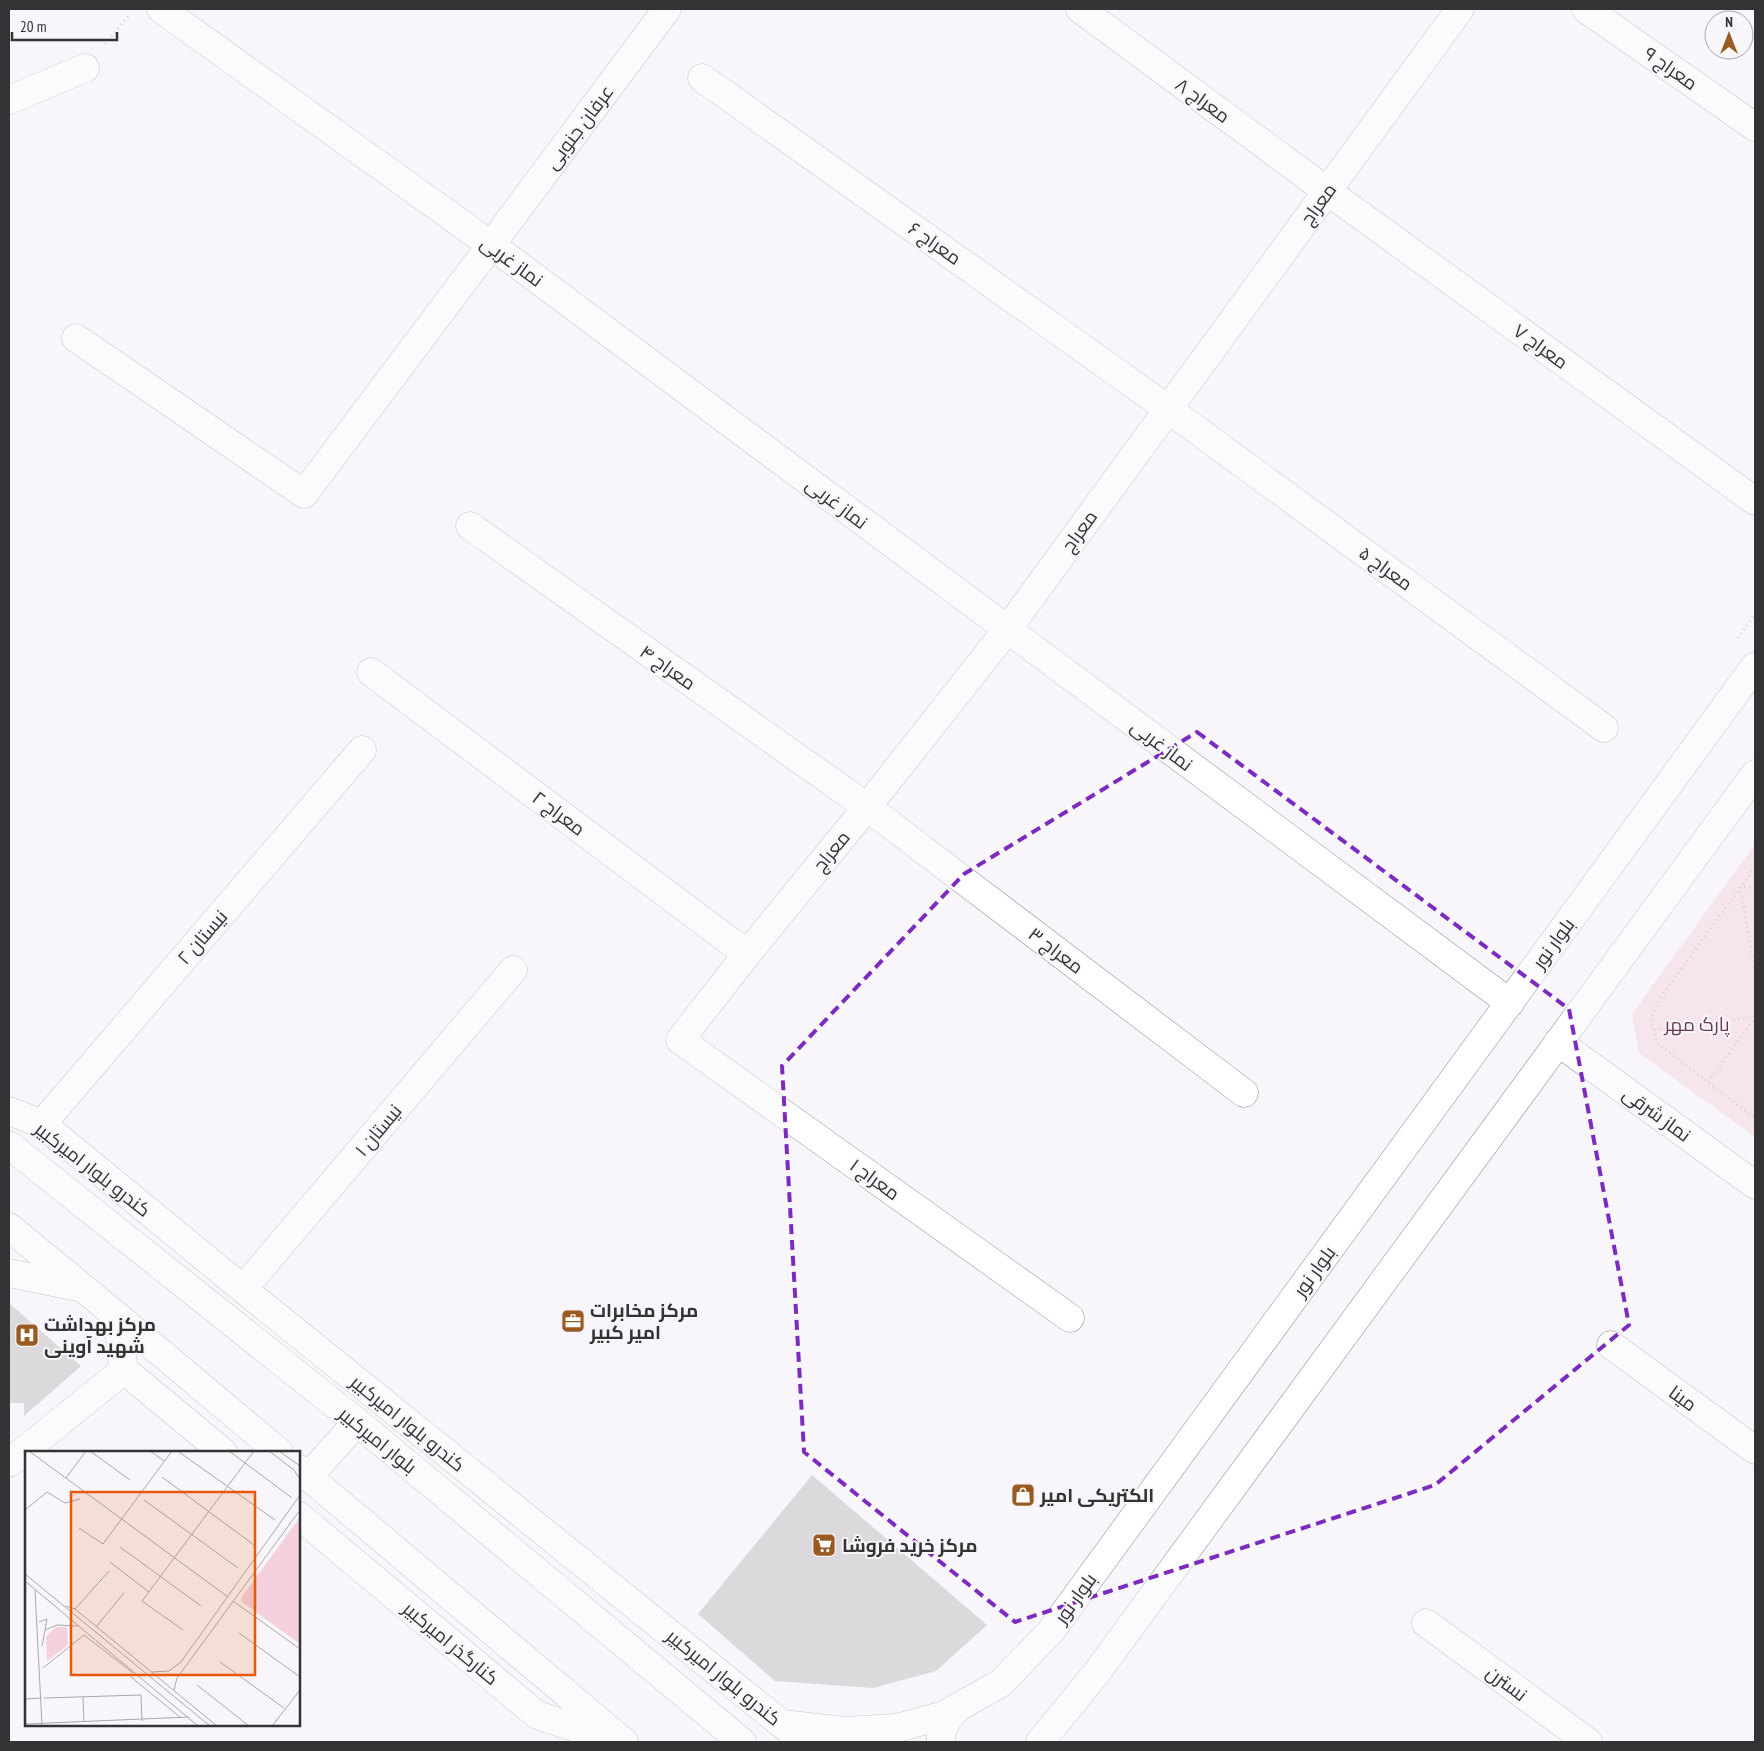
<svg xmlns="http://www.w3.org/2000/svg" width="1764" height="1751" viewBox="0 0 1764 1751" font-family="'PT Sans Narrow',Cairo,sans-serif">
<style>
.green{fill:#f4d1dd}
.building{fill:#bbb7ba}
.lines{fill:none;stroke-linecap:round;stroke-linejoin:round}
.street-casing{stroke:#918f92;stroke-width:29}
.secondary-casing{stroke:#918f92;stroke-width:29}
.path{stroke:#acaaae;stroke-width:3;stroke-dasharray:1 4;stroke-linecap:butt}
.street{stroke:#fff;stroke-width:28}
.secondary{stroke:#fff;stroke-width:28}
.marked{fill:none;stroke:#7b2cbf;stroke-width:4;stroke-dasharray:10 6;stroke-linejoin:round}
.labels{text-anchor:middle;stroke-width:4;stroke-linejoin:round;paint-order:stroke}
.street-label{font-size:19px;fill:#333234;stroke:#f8f6fa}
.park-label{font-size:19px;fill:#6a3a4f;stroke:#f8f6fa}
.poi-label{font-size:19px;font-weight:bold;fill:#333234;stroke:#f8f6fa;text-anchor:start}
.inset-road{fill:none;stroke:#a9a8ab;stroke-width:1}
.view{fill:#e8590c;fill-opacity:0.15;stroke:#e8590c;stroke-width:2.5}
.inset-edge{fill:none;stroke:#333234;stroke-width:2.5}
</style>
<rect width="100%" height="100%" fill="#f8f6fa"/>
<path class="green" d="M 1755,844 L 1755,1137 L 1639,1053 L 1632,1014 Z"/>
<path class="building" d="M 10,1304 L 81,1366 L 24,1416 L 24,1403 L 9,1403 L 9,1305 Z
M 812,1475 L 987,1625 L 936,1671 L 873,1688 L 775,1681 L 698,1614 Z"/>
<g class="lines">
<g class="street-casing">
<path id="street" d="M 1080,9 L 1327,191 L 1755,501
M 1586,9 L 1755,127
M 702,78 L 1168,409 L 1604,728
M 9,100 L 85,68
M 76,338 L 304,494 L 491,245
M 470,526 L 867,807 L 1244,1093
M 371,672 L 747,954
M 9,1111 L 42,1124 L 243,1289 L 804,1742
M 42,1124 L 362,750
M 243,1289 L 513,970
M 117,1316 L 124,1370
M 1070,1318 L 680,1040 L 747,954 L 867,807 L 1007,630 L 1460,9
M 1611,1345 L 1755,1450
M 124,1370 L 223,1452
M 9,1463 L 124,1370
M 299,1516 L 537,1715 L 618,1742
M 1426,1623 L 1588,1742"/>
</g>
<g class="secondary-casing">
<path id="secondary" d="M 161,9 L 491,245 L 1510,1003
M 491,245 L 667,9
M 1558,1042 L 1755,1185
M 9,1145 L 357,1422 L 742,1742
M 9,1227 L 117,1316 L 279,1452
M 9,1273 L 78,1287
M 299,1469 L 624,1742
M 308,1477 L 357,1422
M 782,1724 L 844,1731 L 897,1728 L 944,1715 L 1001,1683 L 1051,1631 L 1755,666
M 941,1742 C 939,1728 950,1716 959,1706
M 1040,1742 L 1095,1675 L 1755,774"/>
</g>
<path class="path" d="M 105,44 L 130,14
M 1738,638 L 1755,614
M 1755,867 L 1660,998 L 1651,1019 L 1657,1043 L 1755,1118
M 1755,887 L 1740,887 L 1755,970
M 1654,1030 L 1755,1017
M 1708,1082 L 1755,1018"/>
<use href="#street" class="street"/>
<use href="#secondary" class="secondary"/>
</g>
<path d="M0 0H1764V1751H0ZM 1197,732 L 1569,1009 L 1629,1325 L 1435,1485 L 1015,1622 L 804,1452 L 782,1066 L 964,874 Z" fill="#f8f6fa" fill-opacity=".55" fill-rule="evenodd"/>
<path class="marked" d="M 1197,732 L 1569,1009 L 1629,1325 L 1435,1485 L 1015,1622 L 804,1452 L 782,1066 L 964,874 Z"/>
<defs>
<g id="office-square" transform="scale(1.25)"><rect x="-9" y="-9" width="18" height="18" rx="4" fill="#9a5b23" stroke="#f8f6fa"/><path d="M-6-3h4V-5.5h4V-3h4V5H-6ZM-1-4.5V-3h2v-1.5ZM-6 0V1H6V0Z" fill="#fff"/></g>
<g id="hospital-square" transform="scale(1.25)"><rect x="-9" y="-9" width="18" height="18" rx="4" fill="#9a5b23" stroke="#f8f6fa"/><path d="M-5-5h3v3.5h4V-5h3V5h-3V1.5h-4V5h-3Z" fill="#fff"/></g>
<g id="shop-square" transform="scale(1.25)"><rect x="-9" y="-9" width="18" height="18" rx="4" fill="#9a5b23" stroke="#f8f6fa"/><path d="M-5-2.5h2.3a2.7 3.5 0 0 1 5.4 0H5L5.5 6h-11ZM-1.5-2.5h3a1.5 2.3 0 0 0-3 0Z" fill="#fff"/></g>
<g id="supermarket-square" transform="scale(1.25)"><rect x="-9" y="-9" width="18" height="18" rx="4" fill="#9a5b23" stroke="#f8f6fa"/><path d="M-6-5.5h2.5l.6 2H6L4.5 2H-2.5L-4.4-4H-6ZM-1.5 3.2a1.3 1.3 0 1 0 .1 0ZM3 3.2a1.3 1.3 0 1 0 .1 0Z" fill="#fff"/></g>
</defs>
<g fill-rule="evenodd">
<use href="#office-square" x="573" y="1321"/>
<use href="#hospital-square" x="27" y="1335"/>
<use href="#shop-square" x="1023" y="1495"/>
<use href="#supermarket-square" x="824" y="1545"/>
</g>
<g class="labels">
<g class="street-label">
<text transform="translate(1671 68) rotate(35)" y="7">معراج ۹</text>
<text transform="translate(1203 100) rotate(36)" y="7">معراج ۸</text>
<text transform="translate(579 127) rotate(-53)" y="7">عرفان جنوبی</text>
<text transform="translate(1318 204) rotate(-54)" y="7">معراج</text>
<text transform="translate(935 243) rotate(35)" y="7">معراج ۶</text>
<text transform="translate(512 261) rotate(36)" y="7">نماز غربی</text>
<text transform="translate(1541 346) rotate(36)" y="7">معراج ۷</text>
<text transform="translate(837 503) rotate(37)" y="7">نماز غربی</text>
<text transform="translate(1079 531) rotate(-54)" y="7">معراج</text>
<text transform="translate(1386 568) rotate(36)" y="7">معراج ۵</text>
<text transform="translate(668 667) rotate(35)" y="7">معراج ۴</text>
<text transform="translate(1162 745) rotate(37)" y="7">نماز غربی</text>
<text transform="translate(559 813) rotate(37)" y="7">معراج ۲</text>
<text transform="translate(831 851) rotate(-51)" y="7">معراج</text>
<text transform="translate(202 937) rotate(-49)" y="7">نیستان ۲</text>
<text transform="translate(1553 943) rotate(-54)" y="7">بلوار نور</text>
<text transform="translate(1056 950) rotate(37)" y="7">معراج ۳</text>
<text transform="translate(1657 1114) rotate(36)" y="7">نماز شرقی</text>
<text transform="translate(378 1130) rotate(-50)" y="7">نیستان ۱</text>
<text transform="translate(93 1169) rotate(38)" y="7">کندرو بلوار امیرکبیر</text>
<text transform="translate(875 1179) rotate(36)" y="7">معراج ۱</text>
<text transform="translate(1314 1271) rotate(-54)" y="7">بلوار نور</text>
<text transform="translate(1683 1398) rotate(36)" y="7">مینا</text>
<text transform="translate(408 1423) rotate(39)" y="7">کندرو بلوار امیرکبیر</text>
<text transform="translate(378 1440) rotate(39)" y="7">بلوار امیرکبیر</text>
<text transform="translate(1075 1598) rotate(-54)" y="7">بلوار نور</text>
<text transform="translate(451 1643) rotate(40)" y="7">کنارگذر امیرکبیر</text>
<text transform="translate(724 1677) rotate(39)" y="7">کندرو بلوار امیرکبیر</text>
<text transform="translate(1507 1683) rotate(37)" y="7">نسترن</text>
</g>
<g class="park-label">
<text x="1697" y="1031">پارک مهر</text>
</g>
<g class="poi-label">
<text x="590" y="1317">مرکز مخابرات<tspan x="590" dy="22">امیر کبیر</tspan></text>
<text x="44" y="1331">مرکز بهداشت<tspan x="44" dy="22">شهید آوینی</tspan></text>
<text x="1040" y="1502">الکتریکی امیر</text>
<text x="842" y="1552">مرکز خرید فروشا</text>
</g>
</g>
<g transform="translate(25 1451)">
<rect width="275" height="275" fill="#f8f6fa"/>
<path d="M 275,66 L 275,193 L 217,151 L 216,147 ZM 30,176 L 42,176 L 43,194 L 22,210 L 21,186 Z" fill="#f4d1dd"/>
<path class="inset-road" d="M 4,0 L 203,146M 65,0 L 105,29M 125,0 L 139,10M 204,0 L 267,47M 244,0 L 269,19 L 274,27M 254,0 L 275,15M 154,1 L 250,69M 137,26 L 229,94M 41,27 L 61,0M 119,49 L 213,117M 0,59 L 22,41 L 40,52 L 55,48M 54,77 L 78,93 L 147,0M 95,96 L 176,155M 85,111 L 124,141M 0,123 L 185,275M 0,130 L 173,275M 10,139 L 17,275M 208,150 L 275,198M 41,155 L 50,158 L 192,275M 50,158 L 84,120M 14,171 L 22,168 L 20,179M 71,176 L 99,142M 158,179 L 117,150 L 229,0M 214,182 L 275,226M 59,184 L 108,222M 17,195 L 20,179 L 32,174 L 53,175M 195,211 L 259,257M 18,217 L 59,184M 127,221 L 144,220 L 156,211 L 275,44M 106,226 L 156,267M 172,234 L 224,275M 149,239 L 152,227 L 275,59M 58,246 L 59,271M 19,247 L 116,244 L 117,270M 0,248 L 16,247M 0,273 L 164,266M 247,275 L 275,239"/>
<path class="view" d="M 46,41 L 230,41 L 230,224 L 46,224 Z"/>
<rect width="275" height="275" class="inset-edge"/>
</g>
<rect width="1764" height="1751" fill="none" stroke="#333234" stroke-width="20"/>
<g transform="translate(1729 35)"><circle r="24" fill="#f8f6fa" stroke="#a9a8ab"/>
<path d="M0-4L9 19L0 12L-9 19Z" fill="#9a5b23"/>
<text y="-8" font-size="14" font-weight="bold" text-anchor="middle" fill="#333234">N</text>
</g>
<path d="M12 32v8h105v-8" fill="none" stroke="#333234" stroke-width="2.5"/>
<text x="20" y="32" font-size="15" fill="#333234" stroke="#f8f6fa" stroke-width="4" paint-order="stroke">20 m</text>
</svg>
